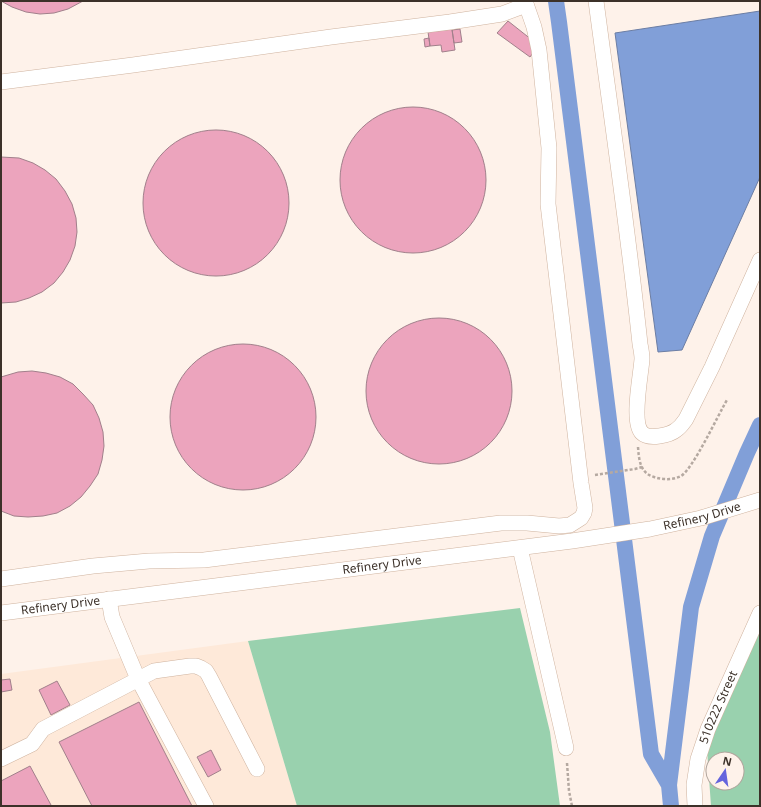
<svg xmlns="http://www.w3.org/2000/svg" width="761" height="807" viewBox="0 0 761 807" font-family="'Noto Sans',sans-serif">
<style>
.built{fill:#fee9d9}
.green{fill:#99d1ae;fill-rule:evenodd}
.water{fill:#819fd8;stroke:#6c7ea4}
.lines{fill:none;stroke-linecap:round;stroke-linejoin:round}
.canal{stroke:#819fd8;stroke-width:16}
.building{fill:#eca4bd;stroke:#a1808b}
.minor-casing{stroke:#cfb39f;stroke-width:16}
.path{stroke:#b5a9a1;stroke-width:2.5;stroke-dasharray:3 2;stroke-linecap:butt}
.minor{stroke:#fff;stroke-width:15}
.labels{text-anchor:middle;stroke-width:3.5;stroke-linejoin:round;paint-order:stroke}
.street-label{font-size:12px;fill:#3c3129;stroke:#fef2ea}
</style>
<rect width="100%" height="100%" fill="#fef2ea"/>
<path class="built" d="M 248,641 L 297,806 L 1,806 L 1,674 Z"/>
<path class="green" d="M 520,608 L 550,732 L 560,806 L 297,806 L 248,641 Z
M 760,619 L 760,806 L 711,806 L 706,735 ZM 713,759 L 737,759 L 737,783 L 713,783 Z"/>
<path class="water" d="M 760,11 L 760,177 L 682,350 L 658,352 L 615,33 Z"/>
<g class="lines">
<path class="canal" d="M 556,1 L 559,22 L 651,754 L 669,785
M 671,806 L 669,785 L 691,607 L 712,536 L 747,453 L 760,425"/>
</g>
<path class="building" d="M 1,1 L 83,1 L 68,9 L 54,13 L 40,14 L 26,12 L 12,7 Z
M 508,21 L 532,40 L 535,50 L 530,57 L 497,33 Z
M 452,29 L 455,50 L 442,52 L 441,45 L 430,46 L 428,32 Z
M 460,29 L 462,42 L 454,43 L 452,30 Z
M 429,38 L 430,46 L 425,47 L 424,39 Z
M340 180a73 73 0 1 1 146 0a73 73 0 1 1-146 0Z
M143 203a73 73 0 1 1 146 0a73 73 0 1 1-146 0Z
M 1,157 L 19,158 L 33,163 L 45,170 L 56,179 L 65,191 L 72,204 L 76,218 L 77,232 L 75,246 L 70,260 L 63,272 L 54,283 L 42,292 L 29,298 L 16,302 L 1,303 Z
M366 391a73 73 0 1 1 146 0a73 73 0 1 1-146 0Z
M170 417a73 73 0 1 1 146 0a73 73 0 1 1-146 0Z
M 32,371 L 46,373 L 60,377 L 73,384 L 83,394 L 93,405 L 99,418 L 103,432 L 104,446 L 102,460 L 98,474 L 90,486 L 81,497 L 70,506 L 57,513 L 43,516 L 28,517 L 14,516 L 1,511 L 1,377 L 18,372 Z
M 10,679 L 12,690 L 1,692 L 1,680 Z
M 57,681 L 70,705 L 51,715 L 39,690 Z
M 139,702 L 192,806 L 92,806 L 59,742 Z
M 211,750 L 221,770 L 208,777 L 197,757 Z
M 30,766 L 51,805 L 49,806 L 1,806 L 1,781 Z"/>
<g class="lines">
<g class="minor-casing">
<g id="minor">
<path d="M 596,1 C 611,115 628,229 640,344 C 641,349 642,354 642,359 C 641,375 631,422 642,433 C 649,440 670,435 676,430 C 681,427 683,423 686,419 L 712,367 L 760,260"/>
<path d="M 1,82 L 133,65 L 331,37 L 450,22 L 502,14 L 526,5"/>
<path d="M 520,548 L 566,748"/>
<path d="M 1,579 L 93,566 L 149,561 L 204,560 L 501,523 L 527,523 L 559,526 L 570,525 L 581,518 L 584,513 L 585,508 L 581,483 L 548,204 L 549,148 L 539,50 L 534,27 L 525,1"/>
<path d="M 109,599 L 112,617 L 138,679 L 206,806"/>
<path id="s1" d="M 1,613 L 572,541 L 650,529 L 701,518 L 760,500"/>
<path d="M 1,759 L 32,744 L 43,729 L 154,671 L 190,666 L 196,666 L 201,668 L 206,671 L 209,676 L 257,769"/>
<path id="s2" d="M 695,806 L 694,785 L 698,759 L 708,729 L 760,613"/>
</g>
</g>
<path class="path" d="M 638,447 C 639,460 640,473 654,477 C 663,480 673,480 681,476 C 693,469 718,415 727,400
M 595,475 L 635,469 L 642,467
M 567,763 L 569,791 L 572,806"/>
<use href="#minor" class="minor"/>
</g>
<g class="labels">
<g class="street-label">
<text dy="4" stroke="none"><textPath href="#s1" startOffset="708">Refinery Drive</textPath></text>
<text dy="4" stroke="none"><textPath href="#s1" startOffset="384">Refinery Drive</textPath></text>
<text dy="4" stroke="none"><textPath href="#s1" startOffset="60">Refinery Drive</textPath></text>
<text dy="4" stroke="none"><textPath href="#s2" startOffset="103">510222 Street</textPath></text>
</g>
</g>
<rect width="761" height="807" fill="none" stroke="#3c3129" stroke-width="4"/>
<g transform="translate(725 771) rotate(13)"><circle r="19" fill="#fef2ea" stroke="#b0a59d"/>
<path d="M0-3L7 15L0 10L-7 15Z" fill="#6464dd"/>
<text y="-6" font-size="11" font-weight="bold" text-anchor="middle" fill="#3c3129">N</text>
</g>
</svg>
